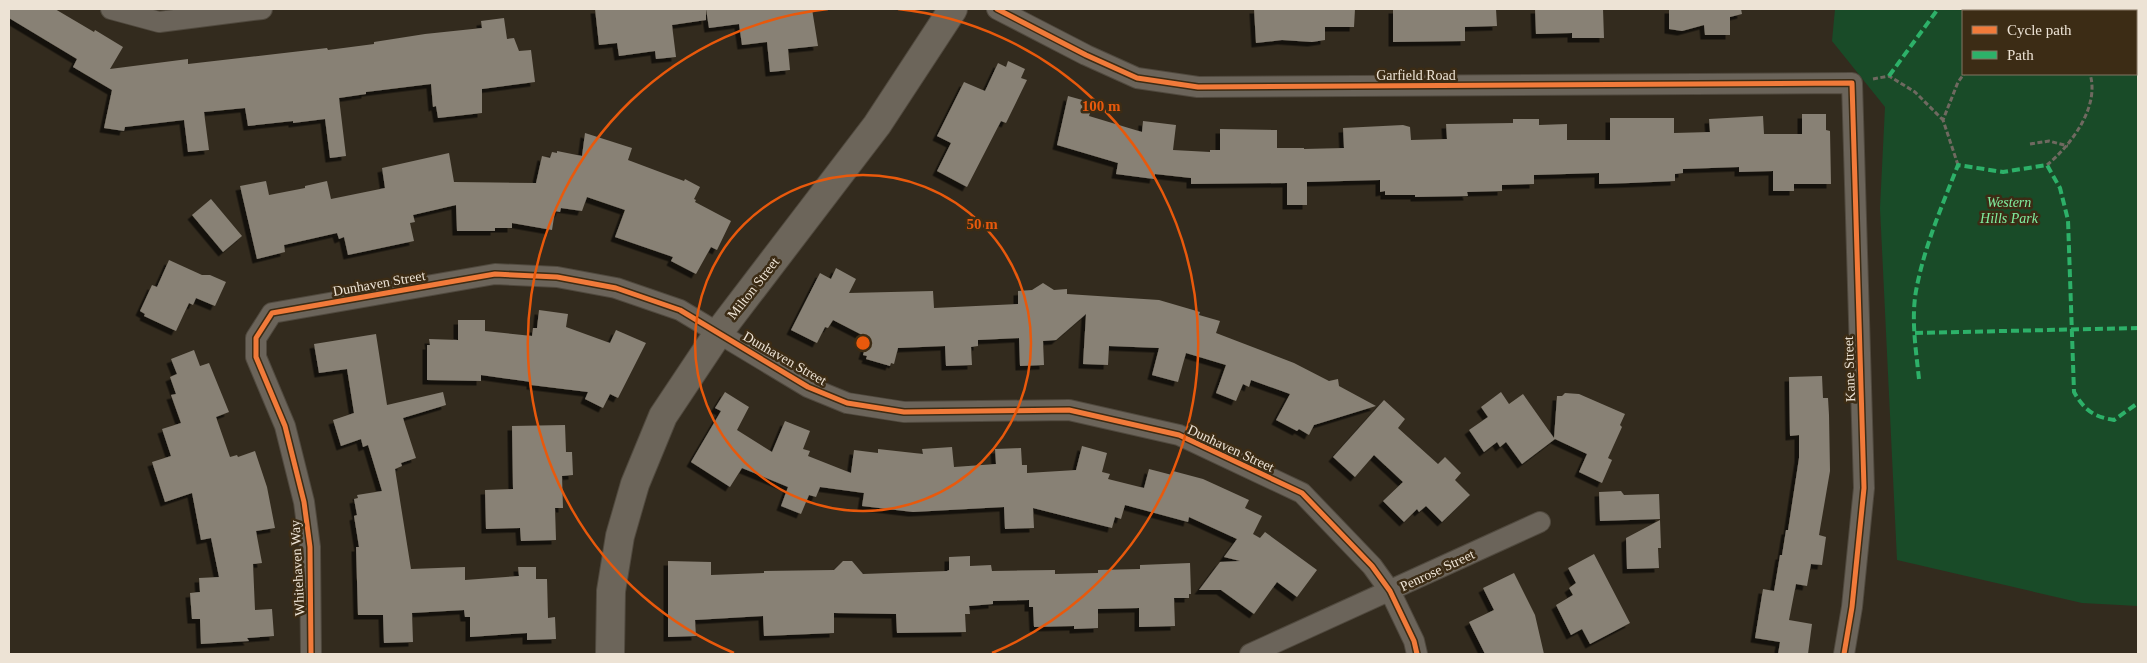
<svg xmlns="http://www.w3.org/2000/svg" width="2147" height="663" viewBox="0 0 2147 663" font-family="Georgia,serif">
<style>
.park{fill:#194b28;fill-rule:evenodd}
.building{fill:#888175;filter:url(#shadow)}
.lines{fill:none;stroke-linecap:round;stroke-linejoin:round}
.street-casing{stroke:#50493e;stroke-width:22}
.secondary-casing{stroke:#50493e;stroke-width:30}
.path{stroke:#6f6960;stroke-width:3;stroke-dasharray:5 2.5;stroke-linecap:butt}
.street{stroke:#6b645a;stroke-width:20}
.secondary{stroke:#6c655a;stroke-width:28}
.quiet{stroke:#2db169;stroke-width:4;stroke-dasharray:8 4;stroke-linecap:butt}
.cycleway-casing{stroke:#3c2c15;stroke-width:8}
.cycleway{stroke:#f17a3a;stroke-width:5}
.ring{fill:none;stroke:#e8590c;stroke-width:2.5}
.labels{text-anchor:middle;stroke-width:5;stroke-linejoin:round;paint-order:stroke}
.street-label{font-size:14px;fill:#ede3d5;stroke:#3c2c15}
.park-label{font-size:14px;font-style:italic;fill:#81eea0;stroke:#3c2c15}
.centre{fill:#e8590c;stroke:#3c2c15;stroke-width:2.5}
.ring-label{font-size:15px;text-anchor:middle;font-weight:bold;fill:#e8590c;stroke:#3c2c15;stroke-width:5;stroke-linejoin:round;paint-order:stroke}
</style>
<defs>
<filter id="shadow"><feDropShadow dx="-4.5" dy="4.5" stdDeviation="0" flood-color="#0009"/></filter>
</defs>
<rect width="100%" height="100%" fill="#332b1e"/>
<path class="park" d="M 1835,9 L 2138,9 L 2138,606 L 2082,603 L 1897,560 L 1880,208 L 1885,107 L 1832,41 ZM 1963,11 L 2136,11 L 2136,74 L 1963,74 Z"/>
<path class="building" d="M 9,9 L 55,9 L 94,32 L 95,30 L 123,47 L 110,69 L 188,59 L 188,64 L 327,48 L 328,50 L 374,44 L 374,42 L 425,34 L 482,28 L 481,21 L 504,18 L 507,39 L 514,38 L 519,51 L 531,50 L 535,82 L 482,89 L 482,113 L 438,118 L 436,106 L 433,107 L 431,84 L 366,92 L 366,94 L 339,98 L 346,156 L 330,158 L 325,119 L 293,123 L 293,121 L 248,126 L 245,108 L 204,112 L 209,150 L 188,152 L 184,120 L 125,127 L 124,131 L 104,128 L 112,90 L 73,67 L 77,59 L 9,18 Z
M 595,9 L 706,9 L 706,20 L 672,25 L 676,57 L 656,59 L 655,51 L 619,56 L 617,43 L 599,45 Z
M 706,9 L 812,9 L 818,46 L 788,49 L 790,70 L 770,72 L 767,42 L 742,45 L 739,24 L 709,28 Z
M 1254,9 L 1355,9 L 1354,27 L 1325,27 L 1325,40 L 1312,42 L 1282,40 L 1256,43 Z
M 1393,9 L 1496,9 L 1497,26 L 1465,27 L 1465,41 L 1393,42 Z
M 1535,9 L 1603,9 L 1604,38 L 1572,38 L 1572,33 L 1536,34 Z
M 1669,9 L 1741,9 L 1742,14 L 1730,17 L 1730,35 L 1705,35 L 1704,25 L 1682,31 L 1669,29 Z
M 1008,61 L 1025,69 L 1021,78 L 1027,80 L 1006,123 L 1001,121 L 967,187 L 937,171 L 951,143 L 937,136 L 964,82 L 985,91 L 998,63 L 1006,67 Z
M 1068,96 L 1093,103 L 1089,116 L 1142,132 L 1143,121 L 1176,125 L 1173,150 L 1210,152 L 1210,150 L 1220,150 L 1220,129 L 1277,130 L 1277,148 L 1304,148 L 1304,149 L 1344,148 L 1343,128 L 1403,125 L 1410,127 L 1411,140 L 1447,139 L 1446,124 L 1513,123 L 1513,119 L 1539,119 L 1539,125 L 1567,124 L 1567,140 L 1610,140 L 1610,118 L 1674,118 L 1674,133 L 1710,132 L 1709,119 L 1763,116 L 1764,134 L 1802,134 L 1802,114 L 1826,114 L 1826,130 L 1830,131 L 1831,184 L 1794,184 L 1794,191 L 1773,191 L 1773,171 L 1739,172 L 1739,167 L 1683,169 L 1683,173 L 1675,174 L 1675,181 L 1630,183 L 1599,184 L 1599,173 L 1534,175 L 1534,184 L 1502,185 L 1502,191 L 1467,192 L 1468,196 L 1415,197 L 1415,195 L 1385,195 L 1385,191 L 1380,192 L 1380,180 L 1307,182 L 1307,205 L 1287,205 L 1287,183 L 1191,184 L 1191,178 L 1155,174 L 1154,179 L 1116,174 L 1118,163 L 1057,145 Z
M 585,133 L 632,148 L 628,160 L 684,181 L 685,179 L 700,187 L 694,199 L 696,200 L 695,202 L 731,221 L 717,250 L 711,247 L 696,274 L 671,261 L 673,257 L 615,237 L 625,210 L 587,197 L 582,211 L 561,208 L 560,212 L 555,211 L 552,230 L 512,223 L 512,228 L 495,228 L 495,231 L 457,231 L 456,205 L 413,215 L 415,222 L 410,223 L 414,241 L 348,255 L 344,237 L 339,239 L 337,233 L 284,245 L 285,252 L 257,259 L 240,186 L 266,181 L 269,195 L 305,188 L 305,186 L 327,181 L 331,199 L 385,188 L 382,168 L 449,153 L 454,182 L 536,183 L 542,156 L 550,158 L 552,152 L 557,153 L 557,151 L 582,156 Z
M 211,199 L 242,236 L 223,252 L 192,215 Z
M 169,260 L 202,275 L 210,275 L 226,282 L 215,306 L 196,298 L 193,305 L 189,303 L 176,331 L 144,316 L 145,314 L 140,311 L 152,285 L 157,287 Z
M 836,268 L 856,279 L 849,293 L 933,291 L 934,308 L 1018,304 L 1018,291 L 1032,290 L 1043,283 L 1054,290 L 1067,289 L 1067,294 L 1159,300 L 1200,312 L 1199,315 L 1220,321 L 1216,333 L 1294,363 L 1329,381 L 1338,379 L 1339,386 L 1376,406 L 1314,425 L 1309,435 L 1299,429 L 1297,431 L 1276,420 L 1290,394 L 1251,380 L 1249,387 L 1243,384 L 1236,401 L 1216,393 L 1226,365 L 1186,353 L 1178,382 L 1152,375 L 1159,348 L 1109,346 L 1108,365 L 1083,364 L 1086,314 L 1056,340 L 1043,341 L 1044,365 L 1020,366 L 1019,338 L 978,340 L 978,346 L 971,347 L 972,365 L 946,366 L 945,346 L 898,348 L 894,364 L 891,363 L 890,366 L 866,359 L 867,356 L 863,355 L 868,338 L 833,320 L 828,328 L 825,327 L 817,343 L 791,330 L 820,273 L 831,279 Z
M 539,310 L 568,314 L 566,327 L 610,343 L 616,330 L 646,343 L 618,398 L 610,394 L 603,408 L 585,399 L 588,392 L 531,385 L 531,382 L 481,375 L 481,381 L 427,380 L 427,345 L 430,345 L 429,339 L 458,340 L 458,320 L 485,320 L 485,331 L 532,336 L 533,328 L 537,328 Z
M 376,334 L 387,405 L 443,392 L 446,405 L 403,418 L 416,458 L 401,463 L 402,466 L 395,469 L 411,569 L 465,567 L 465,580 L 519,576 L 518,567 L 536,567 L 536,579 L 547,579 L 548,618 L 555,617 L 556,639 L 527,640 L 527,633 L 470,637 L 470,617 L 465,617 L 464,610 L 412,613 L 413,642 L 384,643 L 383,615 L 358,615 L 356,547 L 359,547 L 354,516 L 357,515 L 354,499 L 358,498 L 357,495 L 382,491 L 368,445 L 363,447 L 361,439 L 341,446 L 333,420 L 354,413 L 347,369 L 319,373 L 314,344 Z
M 194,350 L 200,366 L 209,363 L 229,412 L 216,417 L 230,457 L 237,455 L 238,457 L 255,451 L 267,487 L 275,528 L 256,531 L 262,563 L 253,564 L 255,610 L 272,609 L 274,636 L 247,638 L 249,641 L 201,644 L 200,619 L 192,619 L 190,593 L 200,592 L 199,578 L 219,577 L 211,538 L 201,540 L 192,493 L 165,502 L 152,462 L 171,456 L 162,429 L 181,423 L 171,395 L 176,394 L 170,377 L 177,374 L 171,359 Z
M 1822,376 L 1823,398 L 1828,398 L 1829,415 L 1830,471 L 1819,535 L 1826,537 L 1822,565 L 1811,564 L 1807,586 L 1796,584 L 1789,620 L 1812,624 L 1808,654 L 1778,654 L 1780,642 L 1755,638 L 1763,589 L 1774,591 L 1780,555 L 1782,555 L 1786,530 L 1788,530 L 1799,458 L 1799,435 L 1790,436 L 1789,377 Z
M 725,392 L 749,407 L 737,430 L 772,452 L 785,421 L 810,431 L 803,449 L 810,451 L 808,456 L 851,473 L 854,450 L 878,453 L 878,449 L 923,454 L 922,449 L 952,447 L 954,467 L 996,464 L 995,449 L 1021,448 L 1022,465 L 1027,465 L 1027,473 L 1076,470 L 1082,446 L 1107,453 L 1102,472 L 1110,474 L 1108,479 L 1144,488 L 1149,469 L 1172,475 L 1173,471 L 1203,479 L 1249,500 L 1245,508 L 1262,516 L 1253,534 L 1260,538 L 1265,532 L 1317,570 L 1297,597 L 1277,582 L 1254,614 L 1221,590 L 1199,590 L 1220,562 L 1240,561 L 1224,557 L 1237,539 L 1189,517 L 1188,522 L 1125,505 L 1121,519 L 1115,517 L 1112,528 L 1033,508 L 1034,528 L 1005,529 L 1004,507 L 913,512 L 862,506 L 864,493 L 820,487 L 816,497 L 809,495 L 801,514 L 781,506 L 788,487 L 742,468 L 730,487 L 691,462 L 721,411 L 715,408 Z
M 1501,392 L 1509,404 L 1523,394 L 1554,438 L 1557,396 L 1562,396 L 1565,393 L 1579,394 L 1625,414 L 1620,425 L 1622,427 L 1608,458 L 1612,460 L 1602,483 L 1579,472 L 1587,454 L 1555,439 L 1522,464 L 1506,442 L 1500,447 L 1497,442 L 1484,452 L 1469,430 L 1488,417 L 1481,407 Z
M 1384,400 L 1405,419 L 1398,428 L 1438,464 L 1445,457 L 1461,473 L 1455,480 L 1470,495 L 1442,522 L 1426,506 L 1419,512 L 1417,509 L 1404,522 L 1383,501 L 1403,482 L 1374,455 L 1355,477 L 1333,457 Z
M 565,425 L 566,452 L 572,452 L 573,475 L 562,476 L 563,508 L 555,508 L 556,540 L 521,541 L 520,528 L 486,529 L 485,490 L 513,489 L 512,426 Z
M 1621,491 L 1624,495 L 1659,494 L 1660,519 L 1600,521 L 1599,492 Z
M 1660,520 L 1661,548 L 1658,548 L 1659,568 L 1627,569 L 1626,538 Z
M 1594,554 L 1630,623 L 1590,644 L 1582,629 L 1571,635 L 1556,605 L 1573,595 L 1569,588 L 1576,583 L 1568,568 Z
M 970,556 L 970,566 L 991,565 L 992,571 L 1055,570 L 1055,574 L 1098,573 L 1098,570 L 1140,569 L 1140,565 L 1190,563 L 1191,594 L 1189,594 L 1189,598 L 1174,598 L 1175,626 L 1139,627 L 1139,608 L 1098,609 L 1098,628 L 1074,629 L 1074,626 L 1034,627 L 1033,607 L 1029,607 L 1029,600 L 993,601 L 993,604 L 969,606 L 970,614 L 965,614 L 966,632 L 897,633 L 896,614 L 834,613 L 834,633 L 764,636 L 763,616 L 695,620 L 696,636 L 668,637 L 668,561 L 711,562 L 711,575 L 764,573 L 764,571 L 834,570 L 843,561 L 852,561 L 863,574 L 947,571 L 949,570 L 949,557 Z
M 1514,573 L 1535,615 L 1544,654 L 1485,654 L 1469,622 L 1494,610 L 1483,588 Z"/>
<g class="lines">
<g class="street-casing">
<path id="street" d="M 111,9 L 159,22 L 262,9
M 997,9 L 1086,55 L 1137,78 L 1198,87 L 1852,83 L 1864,488 L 1852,607 L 1844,654
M 311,654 L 310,547 L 304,502 L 285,426 L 256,357 L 256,338 L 272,313 L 495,274 L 557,277 L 616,288 L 680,310 L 808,387 L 847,403 L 904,412 L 1069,410 L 1179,435 L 1302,493 L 1372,566 L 1390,591 L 1414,641 L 1417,654
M 1250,654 L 1540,522"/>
</g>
<g class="secondary-casing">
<path id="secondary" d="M 610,654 L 611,591 L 620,536 L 635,484 L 663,416 L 719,332 L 877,125 L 953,9"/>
</g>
<path class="path" d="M 2095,11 L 2096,9
M 1873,79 L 1889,76 L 1915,92 L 1943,120
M 2030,144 L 2049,141 L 2068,146
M 1958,165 L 1943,120 L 1958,82 L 1964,74
M 2047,165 C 2071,145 2100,107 2090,74"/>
<use href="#street" class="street"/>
<use href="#secondary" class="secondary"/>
<path class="quiet" d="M 1889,76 L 1938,9
M 1915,333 L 2138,328
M 1919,379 C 1916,350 1911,320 1916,291 C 1924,247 1942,206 1958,165 L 2003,172 L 2047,165 L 2060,188 L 2068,220 L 2074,392 C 2084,410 2094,417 2114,420 L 2138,403"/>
<g class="cycleway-casing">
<path id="cycleway" d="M 997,9 L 1086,55 L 1137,78 L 1198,87 L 1852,83 L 1864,488 L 1852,607 L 1844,654
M 311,654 L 310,547 L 304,502 L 285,426 L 256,357 L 256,338 L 272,313 L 495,274 L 557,277 L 616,288 L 680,310 L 808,387 L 847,403 L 904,412 L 1069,410 L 1179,435 L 1302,493 L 1372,566 L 1390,591 L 1414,641 L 1417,654"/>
</g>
<use href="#cycleway" class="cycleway"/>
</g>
<g class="ring">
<circle cx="863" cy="343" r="168"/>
<path d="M734 653A336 336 0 0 1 828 9M898 9A336 336 0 0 1 992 653"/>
</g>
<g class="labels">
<g class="street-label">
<text x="1416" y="80">Garfield Road</text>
<text transform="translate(379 283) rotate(-10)" y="5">Dunhaven Street</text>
<text transform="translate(753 288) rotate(-52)" y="5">Milton Street</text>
<text transform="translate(785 358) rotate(30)" y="5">Dunhaven Street</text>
<text transform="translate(1849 369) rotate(-92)" y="5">Kane Street</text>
<text transform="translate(1231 448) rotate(25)" y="5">Dunhaven Street</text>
<text transform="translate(297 568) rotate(-93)" y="5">Whitehaven Way</text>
<text transform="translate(1437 570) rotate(-25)" y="5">Penrose Street</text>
</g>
<g class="park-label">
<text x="2009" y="207">Western<tspan x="2009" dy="16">Hills Park</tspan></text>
</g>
</g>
<circle cx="863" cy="343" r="8" class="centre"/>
<g class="ring-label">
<text x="1101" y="111">100 m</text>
<text x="982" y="229">50 m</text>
</g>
<rect width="2147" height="663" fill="none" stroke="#ede3d5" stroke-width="20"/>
<rect x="1962" y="10" width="175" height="65" fill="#3c2c15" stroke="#837562"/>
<rect x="1972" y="26" width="25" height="8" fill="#f17a3a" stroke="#837562"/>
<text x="2007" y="35" font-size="15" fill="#ede3d5">Cycle path</text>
<rect x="1972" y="51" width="25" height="8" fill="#2db169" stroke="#837562"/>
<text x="2007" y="60" font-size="15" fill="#ede3d5">Path</text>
</svg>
